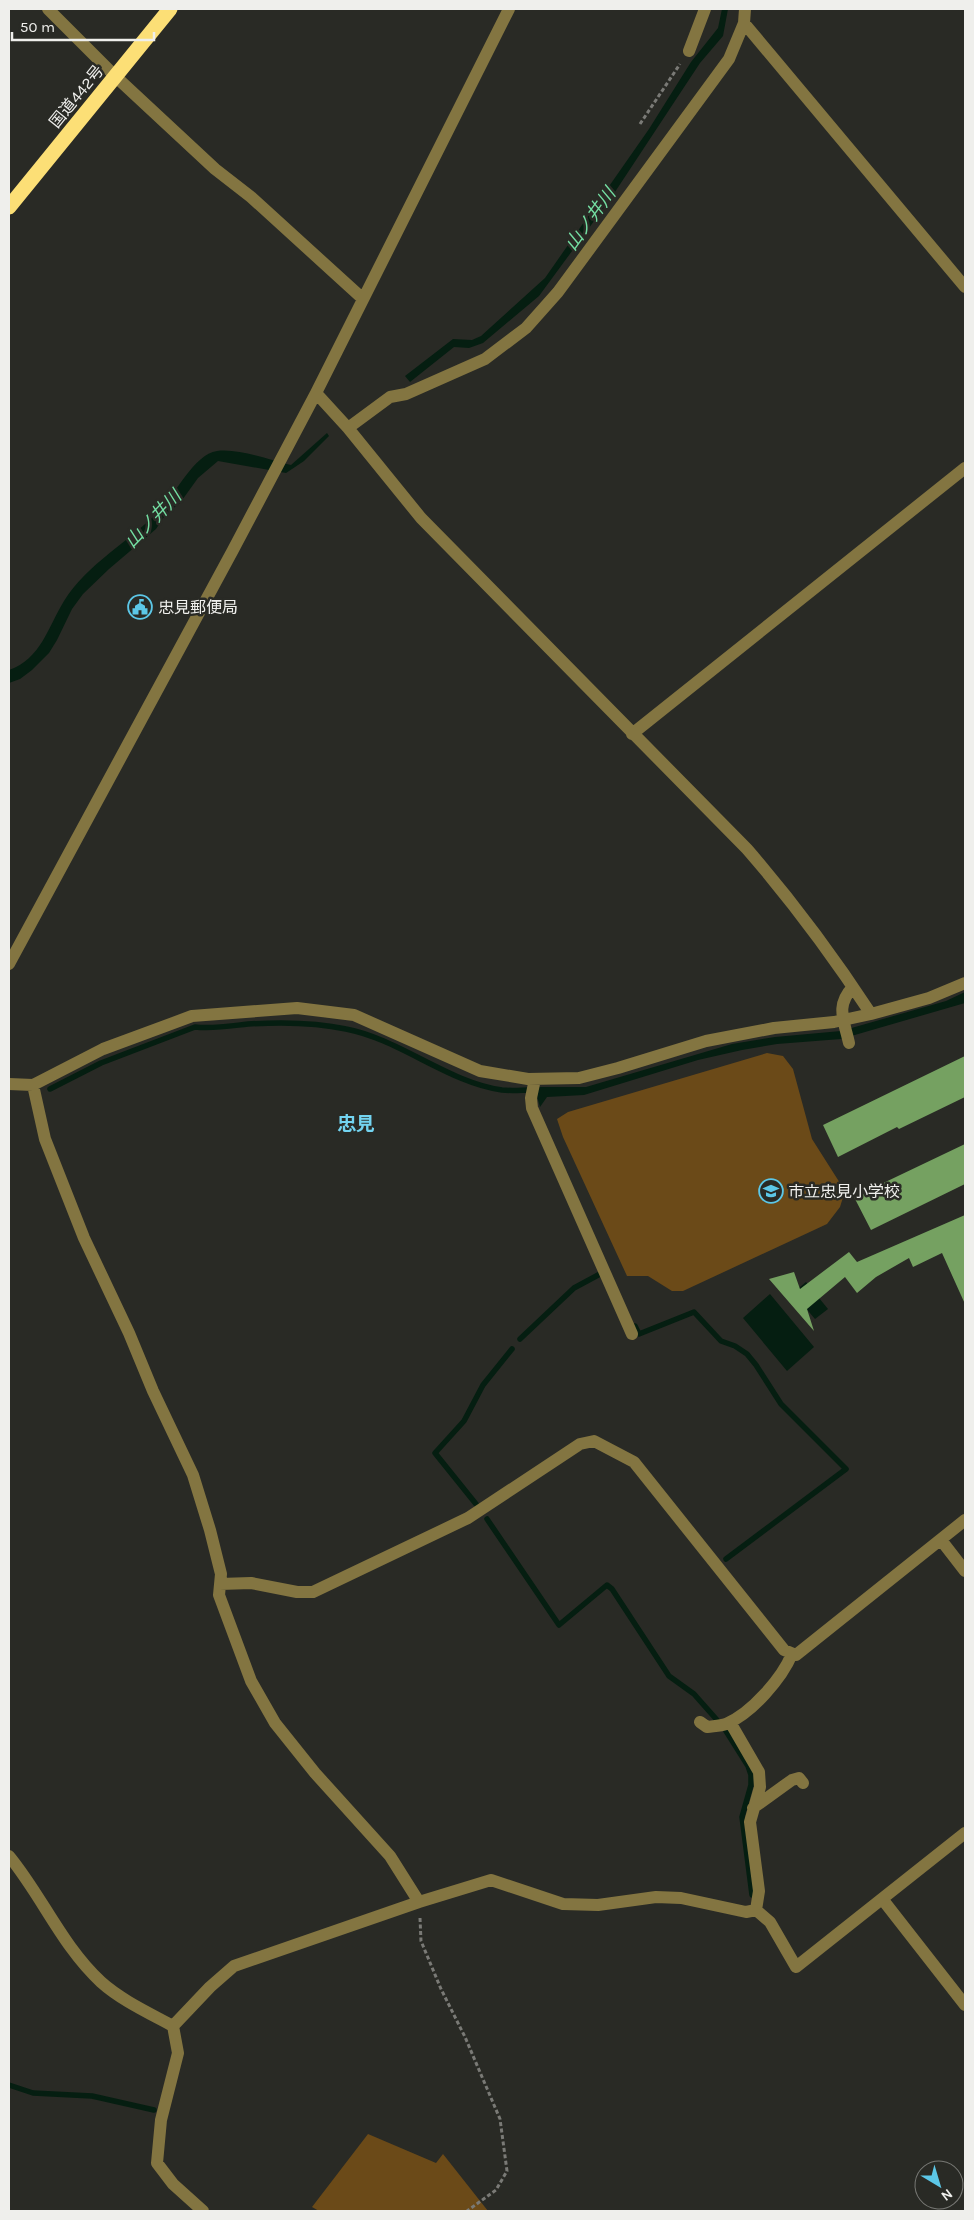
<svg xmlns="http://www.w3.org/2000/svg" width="974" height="2220" viewBox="0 0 974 2220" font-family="Karla,'Noto Sans JP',sans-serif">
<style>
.green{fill:#6b4a18}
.water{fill:#051e11}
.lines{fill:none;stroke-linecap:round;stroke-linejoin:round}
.stream{stroke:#051e11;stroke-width:5.5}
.building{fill:#75a161}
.path{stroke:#7a7a76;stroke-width:3;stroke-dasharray:4 2.5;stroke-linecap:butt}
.minor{stroke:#837541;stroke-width:12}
.highway{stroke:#fcdf76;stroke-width:15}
.labels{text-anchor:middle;stroke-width:5;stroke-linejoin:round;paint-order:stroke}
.street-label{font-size:16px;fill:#efefec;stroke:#292a25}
.poi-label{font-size:16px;fill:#efefec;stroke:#292a25;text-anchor:start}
.water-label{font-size:18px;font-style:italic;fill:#74dfa3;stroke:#292a25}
.quarter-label{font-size:19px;font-weight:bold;fill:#73d4f1;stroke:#292a25}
</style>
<rect width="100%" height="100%" fill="#292a25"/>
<path class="green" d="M 767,1053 L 783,1056 L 793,1069 L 812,1139 L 845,1191 L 840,1207 L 827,1224 L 683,1291 L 672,1291 L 648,1276 L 627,1276 L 563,1137 L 557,1119 L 568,1112 Z
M 368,2134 L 436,2163 L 443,2154 L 488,2211 L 319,2211 L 312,2207 Z"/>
<path class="water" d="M 722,9 L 728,9 L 723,36 L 700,63 L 611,198 L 539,296 L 483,343 L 469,348 L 454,347 L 410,382 L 405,376 L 453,339 L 472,340 L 481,336 L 545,278 L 649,129 L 691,62 L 718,28 Z
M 327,433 L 329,436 L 304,461 L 286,473 L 218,461 L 198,478 L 180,503 L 166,514 L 156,529 L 109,569 L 83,594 L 72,609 L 57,640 L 49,653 L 32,670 L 20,679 L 9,683 L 9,670 C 41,659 48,627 64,601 C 87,564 130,541 160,510 C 175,495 194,454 217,451 C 238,448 270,460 291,465 Z
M 965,992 L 965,1003 L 841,1039 L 777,1044 L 742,1050 L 698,1060 L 584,1095 L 547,1097 L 540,1107 L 536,1093 L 538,1087 L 586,1087 L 732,1044 L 775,1037 L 841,1031 L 946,1001 Z
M 806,1282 L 828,1309 L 815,1319 L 793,1293 Z
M 770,1294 L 814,1347 L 787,1371 L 743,1318 Z"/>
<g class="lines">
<path class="stream" d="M 50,1089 L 101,1063 L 195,1027 C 213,1029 230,1026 248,1024 C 280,1022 314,1022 346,1029 C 399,1039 449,1083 502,1090 C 512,1091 522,1090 532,1090
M 635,1326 L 639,1334 L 694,1312 L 721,1341 L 735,1346 L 747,1354 L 756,1365 L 781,1404 L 846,1469 L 726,1559
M 520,1339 L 574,1288 L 600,1274
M 476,1504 L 435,1453 L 464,1421 L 483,1385 L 512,1349
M 487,1519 L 559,1625 L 607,1585 L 612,1589 L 669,1676 L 694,1694 L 717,1720
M 726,1731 L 748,1766 L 751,1775 L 751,1785 L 742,1817 L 752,1895
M 9,2085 L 33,2093 L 92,2096 L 154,2110"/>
</g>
<path class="building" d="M 965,1056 L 965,1097 L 899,1129 L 897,1127 L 838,1157 L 823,1125 Z
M 965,1144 L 965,1184 L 871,1230 L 854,1197 Z
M 965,1215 L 965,1304 L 942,1253 L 913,1267 L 909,1258 L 876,1277 L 857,1293 L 845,1277 L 807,1309 L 814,1331 L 769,1279 L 794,1272 L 800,1289 L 849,1252 L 857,1262 Z"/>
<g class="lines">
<path class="path" d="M 640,124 L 680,64
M 420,1918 L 421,1941 L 441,1989 L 465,2037 L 500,2119 L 507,2171 L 496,2190 L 467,2211"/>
<path class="minor" d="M 48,9 L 115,76 L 215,169 L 251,197 L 362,298
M 744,23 L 965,287
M 689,51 L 705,9
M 316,393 L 348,428 L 421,518 L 747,849 C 793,902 833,956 871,1014
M 348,428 L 390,397 L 406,394 L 485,359 L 526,328 L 558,292 L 729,59 L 744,23 L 745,9
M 632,734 L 965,468
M 9,964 L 233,550 L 316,393 L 509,9
M 849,1043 C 844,1020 835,1006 853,987
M 535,1079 L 531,1098 L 532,1108 L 632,1334
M 9,1084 L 33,1085 L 103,1049 L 192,1016 L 297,1008 L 354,1015 L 480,1071 L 528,1079 L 579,1078 L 618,1068 L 706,1041 L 774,1028 L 834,1022 L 871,1014 L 929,998 L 965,983
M 33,1085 L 45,1139 L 84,1238 L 129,1333 L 153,1391 L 193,1475 L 210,1530 L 221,1574 L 219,1595 L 251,1681 L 275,1723 L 315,1773 L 390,1856 L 419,1902
M 941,1540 L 965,1571
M 220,1584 L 251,1583 L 297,1592 L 313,1592 L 468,1518 L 580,1444 L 594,1441 L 634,1462 L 784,1650 L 796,1655 L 965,1520
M 700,1722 L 707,1727 C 713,1726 720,1726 726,1724 C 752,1713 782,1678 792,1654
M 730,1722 L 759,1772 L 760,1787 L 750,1822 L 759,1891 L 756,1910
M 753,1808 L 792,1780 L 799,1778 L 803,1783
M 9,1856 C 42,1896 62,1946 101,1982 C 121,2000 149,2013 173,2026 L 178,2053 L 161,2120 L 157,2163 L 173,2184 L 203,2211
M 883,1900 L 965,2005
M 173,2026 L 210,1987 L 234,1966 L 419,1902 L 491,1880 L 563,1904 L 598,1905 L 656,1897 L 681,1898 L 746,1912 L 756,1910 L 770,1922 L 796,1967 L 965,1833"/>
<path class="highway" d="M 9,207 L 170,9"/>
</g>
<defs>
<g id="civic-ring" transform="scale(1.25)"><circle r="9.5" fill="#292a25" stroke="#5cc7e7" stroke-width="1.5"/><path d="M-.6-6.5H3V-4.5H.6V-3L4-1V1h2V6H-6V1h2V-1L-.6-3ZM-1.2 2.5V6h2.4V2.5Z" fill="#5cc7e7"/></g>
<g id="school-ring" transform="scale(1.25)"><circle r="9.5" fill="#292a25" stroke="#5cc7e7" stroke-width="1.5"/><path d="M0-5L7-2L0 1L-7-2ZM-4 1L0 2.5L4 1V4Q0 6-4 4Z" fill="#5cc7e7"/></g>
</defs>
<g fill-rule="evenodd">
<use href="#civic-ring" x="140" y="607"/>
<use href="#school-ring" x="771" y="1191"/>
</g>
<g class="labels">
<g class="street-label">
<text transform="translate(76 96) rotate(-51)" y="6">国道442号</text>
</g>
<g class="poi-label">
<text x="158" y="613">忠見郵便局</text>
<text x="788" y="1197">市立忠見小学校</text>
</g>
<g class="water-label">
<text transform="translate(590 219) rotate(-54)" y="6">山ノ井川</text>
<text transform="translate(153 519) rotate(-46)" y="6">山ノ井川</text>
</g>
<g class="quarter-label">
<text x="356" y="1130">忠見</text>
</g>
</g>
<rect width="974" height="2220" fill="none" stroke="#efefec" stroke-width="20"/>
<g transform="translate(939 2185) rotate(142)"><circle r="24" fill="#292a25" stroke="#787975"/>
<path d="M0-4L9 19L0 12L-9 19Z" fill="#5cc7e7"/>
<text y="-8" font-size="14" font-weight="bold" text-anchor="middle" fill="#efefec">N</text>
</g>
<path d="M12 32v8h142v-8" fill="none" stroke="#efefec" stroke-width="2.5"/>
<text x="20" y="32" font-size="15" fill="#efefec" stroke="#292a25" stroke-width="4" paint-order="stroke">50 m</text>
</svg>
